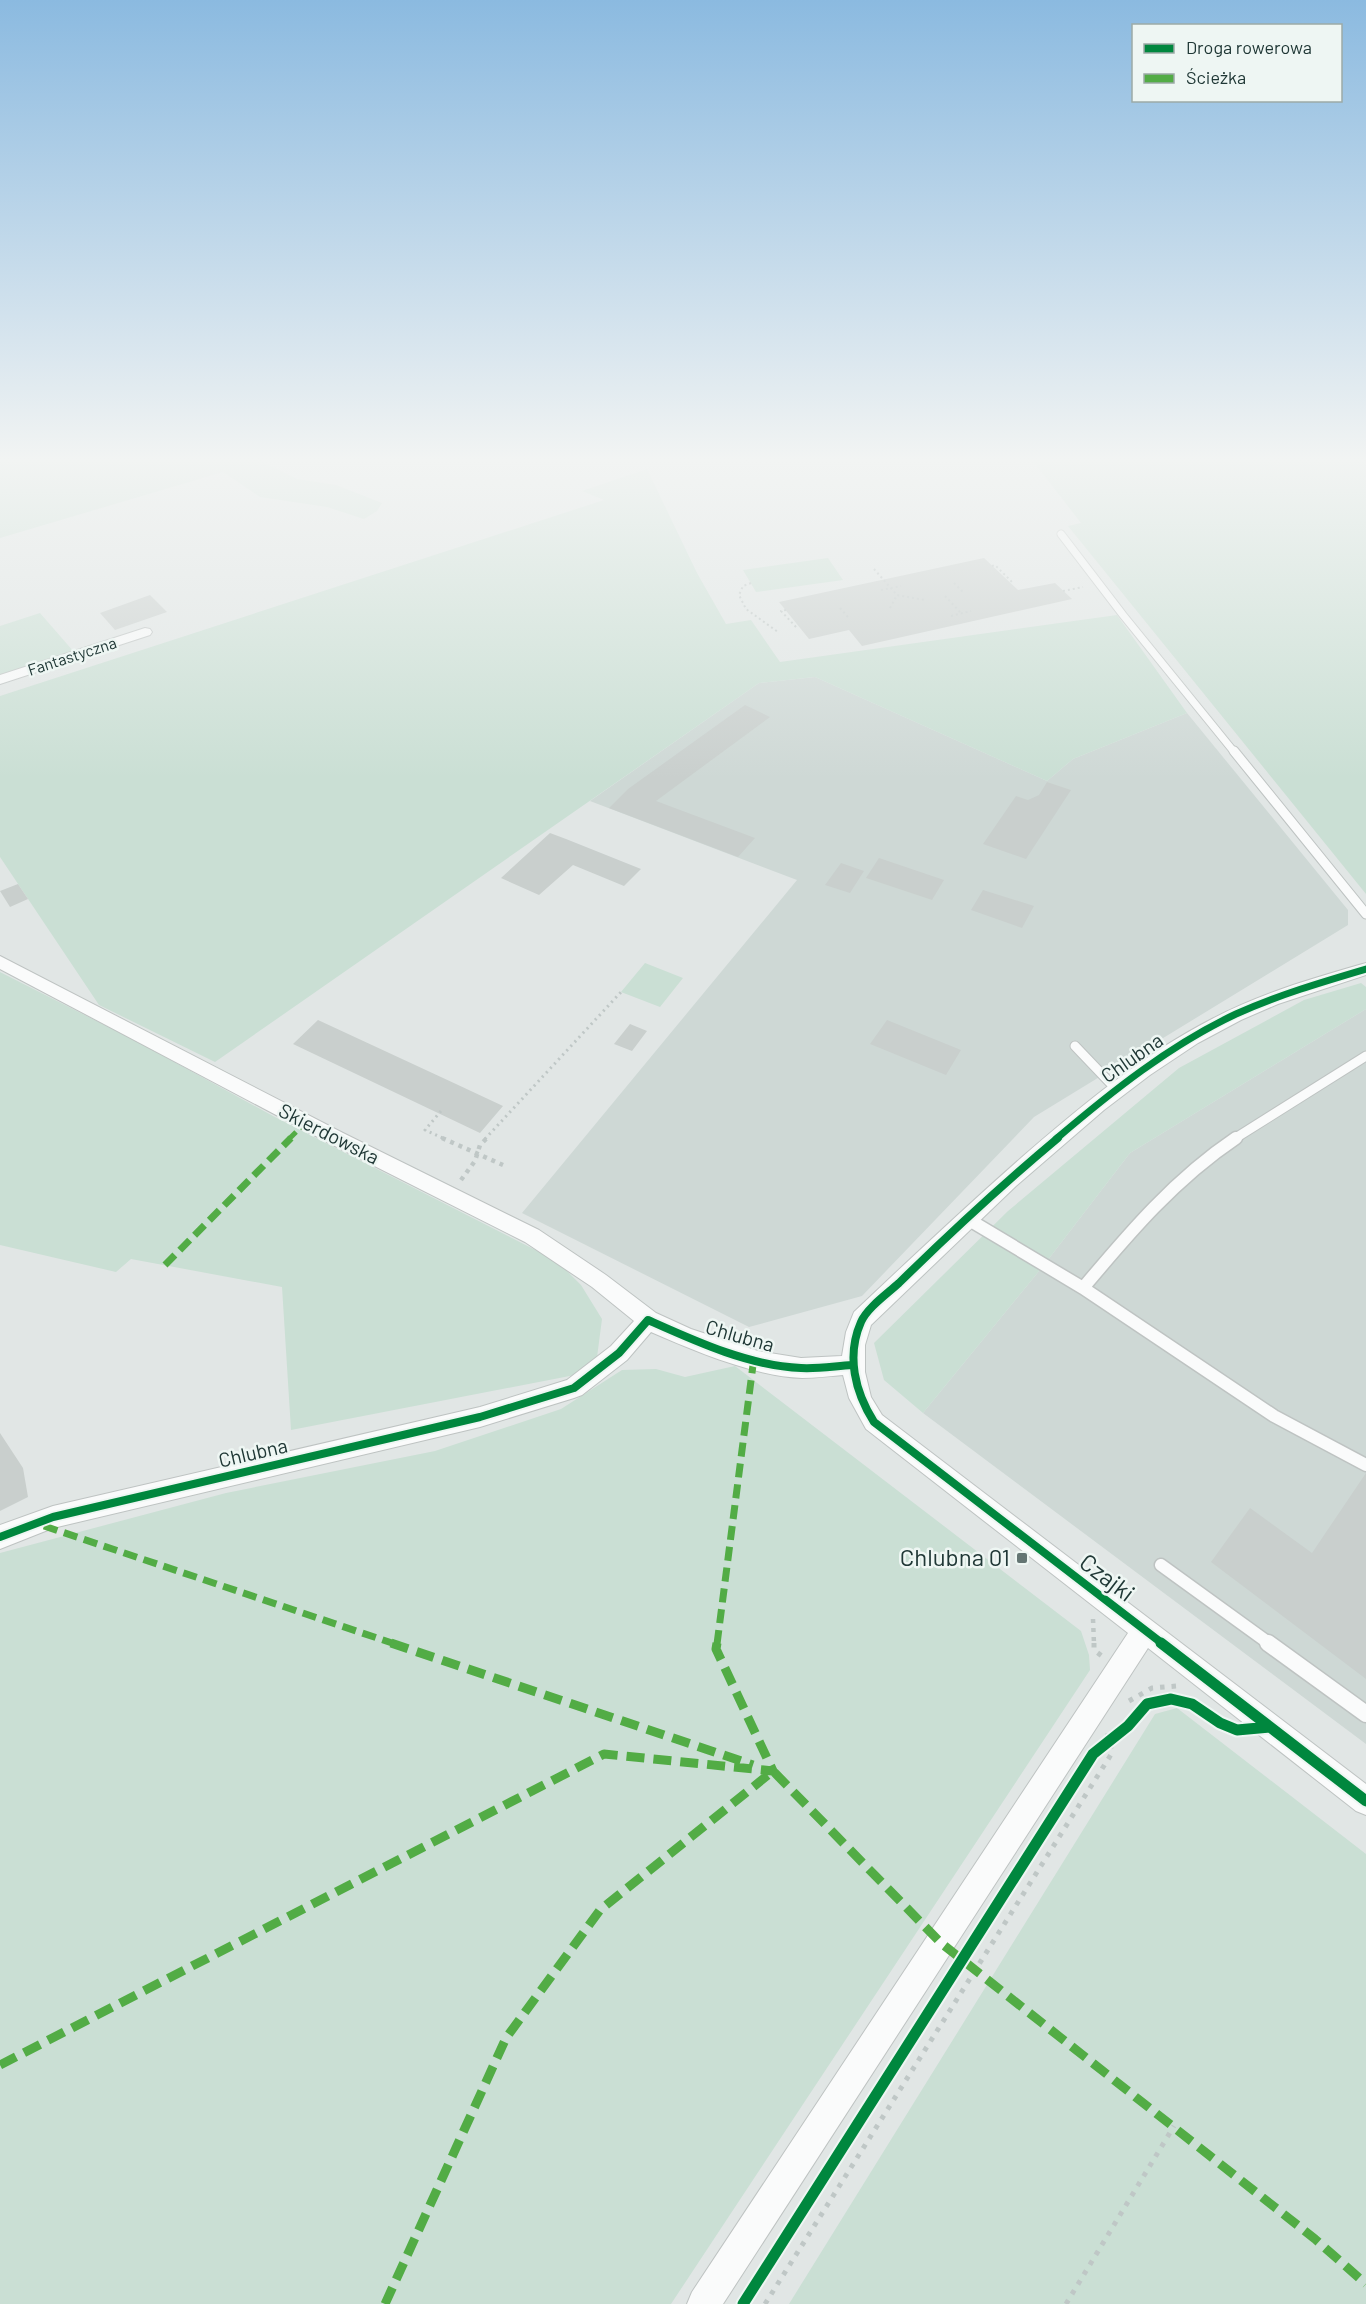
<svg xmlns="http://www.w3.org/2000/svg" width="1366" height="2304" viewBox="0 0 1366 2304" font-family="Barlow,sans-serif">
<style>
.built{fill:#ced8d5}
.green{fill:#cadfd4}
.building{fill:#c9cfcd}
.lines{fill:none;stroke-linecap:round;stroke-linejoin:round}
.service-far3-casing{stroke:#bec3c2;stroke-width:9}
.service-far2-casing{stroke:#bec3c2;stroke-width:11}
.service-far1-casing{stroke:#bec3c2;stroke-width:15}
.service-casing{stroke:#bec3c2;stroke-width:19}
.minor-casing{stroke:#bec3c2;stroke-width:2}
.path-far3{stroke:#bfc7c6;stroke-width:2;stroke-dasharray:2 3;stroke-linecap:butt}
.path-far2{stroke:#bfc7c6;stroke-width:3;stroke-dasharray:2 4;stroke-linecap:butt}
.path-far1{stroke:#bfc7c6;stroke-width:4.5;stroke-dasharray:4 5;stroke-linecap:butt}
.path{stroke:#bfc7c6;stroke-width:5;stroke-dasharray:4.5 7;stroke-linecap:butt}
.service-far3{stroke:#fafbfb;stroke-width:7}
.service-far2{stroke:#fafbfb;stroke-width:9}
.service-far1{stroke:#fafbfb;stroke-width:12}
.service{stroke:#fafbfb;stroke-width:16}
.minor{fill:#fafbfb;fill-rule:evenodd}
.quiet-far2{stroke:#52ac45;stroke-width:5;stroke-dasharray:10 5;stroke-linecap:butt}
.quiet-far1{stroke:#52ac45;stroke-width:7;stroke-dasharray:14 7;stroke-linecap:butt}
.quiet{stroke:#52ac45;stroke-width:9;stroke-dasharray:18 9;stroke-linecap:butt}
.cycleway-far2-casing{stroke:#eef6f3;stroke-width:10}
.cycleway-far1-casing{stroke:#eef6f3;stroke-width:12}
.cycleway-casing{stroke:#eef6f3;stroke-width:15}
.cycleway-far2{stroke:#00873e;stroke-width:7}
.cycleway-far1{stroke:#00873e;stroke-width:8}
.cycleway{stroke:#00873e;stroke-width:11}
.poi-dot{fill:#647573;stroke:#eef6f3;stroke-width:2}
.labels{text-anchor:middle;stroke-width:5;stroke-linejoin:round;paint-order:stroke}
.far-street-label{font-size:16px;fill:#203836;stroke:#eef6f3}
.street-label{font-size:20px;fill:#203836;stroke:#eef6f3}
.near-poi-label{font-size:24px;fill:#203836;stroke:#eef6f3;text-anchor:end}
.near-street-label{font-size:24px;fill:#203836;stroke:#eef6f3}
</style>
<rect width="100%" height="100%" fill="#e1e6e5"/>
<path class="built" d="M 815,677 L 1047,781 L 1073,759 L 1187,713 L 1348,910 L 1348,925 L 1034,1117 L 862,1296 L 749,1327 L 522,1213 L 797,880 L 590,801 L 759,683 Z
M 1366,1009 L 1366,1744 L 923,1413 L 1044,1265 L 1130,1153 Z"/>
<path class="green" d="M 0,456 L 276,456 L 261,461 L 297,479 L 336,485 L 382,503 L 377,511 L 364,519 L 327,507 L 260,497 L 223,472 L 0,538 Z
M 1029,456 L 1366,456 L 1366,894 L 1068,526 L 1081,523 Z
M 647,469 L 697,573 L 726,624 L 751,620 L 780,662 L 1117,615 L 1187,713 L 1073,759 L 1047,781 L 815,677 L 759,683 L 215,1062 L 99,1005 L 0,857 L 0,696 L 604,500 L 582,491 Z
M 828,558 L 843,580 L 756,592 L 743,570 Z
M 40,613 L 74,652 L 0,676 L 0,626 Z
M 645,963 L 683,978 L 660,1007 L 621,992 Z
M 0,972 L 136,1041 L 273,1116 L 557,1261 L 581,1285 L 602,1319 L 596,1365 L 580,1374 L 291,1430 L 282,1287 L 131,1259 L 116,1272 L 0,1245 Z
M 1361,983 L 1366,987 L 1366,1009 L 1130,1153 L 1044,1265 L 923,1413 L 884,1380 L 874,1343 L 1008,1211 L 1179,1068 L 1304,1000 Z
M 735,1366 L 1081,1631 L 1089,1655 L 1090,1670 L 671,2304 L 0,2304 L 0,1553 L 226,1493 L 435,1451 L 561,1409 L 622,1370 L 656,1369 L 685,1377 Z
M 1177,1708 L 1366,1854 L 1366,2304 L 789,2304 L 1155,1714 Z"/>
<path class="building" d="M 984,558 L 1018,590 L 1055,583 L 1072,599 L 862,646 L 849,630 L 809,639 L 779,602 Z
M 150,595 L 167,612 L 115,630 L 100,613 Z
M 745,705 L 770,717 L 656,801 L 755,838 L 738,857 L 609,808 L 628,789 Z
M 1047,782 L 1071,790 L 1026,859 L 983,844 L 1016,796 L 1028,800 L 1039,795 Z
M 550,833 L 566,839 L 641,869 L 624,886 L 573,865 L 539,895 L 501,878 Z
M 879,858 L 944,880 L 932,900 L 866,878 Z
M 841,863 L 864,871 L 850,893 L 825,885 Z
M 18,884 L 28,899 L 10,907 L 0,891 Z
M 983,890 L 1034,906 L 1022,928 L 971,910 Z
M 318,1020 L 456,1084 L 503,1106 L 480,1133 L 293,1044 Z
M 887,1020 L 961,1050 L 946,1075 L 870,1044 Z
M 630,1024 L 647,1031 L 632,1051 L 614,1044 Z
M 0,1433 L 23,1468 L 28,1497 L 0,1511 Z
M 1366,1473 L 1366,1679 L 1211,1562 L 1250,1508 L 1312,1553 Z"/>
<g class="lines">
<g class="service-far3-casing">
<path id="service-far3" d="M 1061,534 L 1123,615 L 1235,753"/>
</g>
<g class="service-far2-casing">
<path id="service-far2" d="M 1234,751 L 1366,914
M 1075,1046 L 1116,1089
M 1234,1139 L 1366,1056"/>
</g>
<g class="service-far1-casing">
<path id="service-far1" d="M 966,1218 L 1083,1288 L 1274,1416 L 1366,1465
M 1083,1288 C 1130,1232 1175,1179 1236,1138
M 1161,1565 L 1270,1644"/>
</g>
<g class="service-casing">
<path id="service" d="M 1268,1643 L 1366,1714"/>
</g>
<g class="minor-casing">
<path id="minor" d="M 753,456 L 747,460 L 741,457 L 741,456 Z
M 145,628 L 150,629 L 152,632 L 150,635 L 0,684 L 0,675 Z
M 0,956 L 343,1133 L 539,1230 L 606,1275 L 656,1313 L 691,1329 L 758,1351 L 801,1358 L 842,1356 L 846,1332 L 854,1312 C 909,1260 964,1208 1021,1158 C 1081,1106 1142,1055 1212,1019 C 1261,993 1314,978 1366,963 L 1366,975 L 1278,1004 L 1241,1020 L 1198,1043 L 1150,1075 L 1104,1110 L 1016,1186 L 871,1325 L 865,1345 L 865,1372 L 871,1397 L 882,1415 L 1366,1784 L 1366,1815 L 1356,1811 L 1148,1648 L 723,2304 L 687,2304 L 692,2292 L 1128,1633 L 866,1429 L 849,1398 L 843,1375 C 830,1376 815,1378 802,1378 C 753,1376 695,1351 651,1332 L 627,1360 L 582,1395 L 574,1398 L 480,1427 L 53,1528 L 0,1549 L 0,1525 L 53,1506 L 480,1407 L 567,1380 L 611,1346 L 634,1321 L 592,1287 L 525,1242 L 329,1143 L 0,969 Z"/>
</g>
<path class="path-far3" d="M 992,566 L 995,565 L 1012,582
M 874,569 L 897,595
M 751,583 L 743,586 L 739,595 L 746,609 L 778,632
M 954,583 L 963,592
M 881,590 L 901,586
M 1063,591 L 1083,587
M 945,596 L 961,613
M 840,608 L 848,617
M 890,608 L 897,595 L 925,600
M 786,610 L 781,611 L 797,628
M 951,616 L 971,611"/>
<path class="path-far2" d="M 441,1111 L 425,1130 L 445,1139
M 485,1139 L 621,992"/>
<path class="path-far1" d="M 442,1138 L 503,1165
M 461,1180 L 475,1161 L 480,1145 L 487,1138
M 1093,1619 L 1094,1644"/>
<path class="path" d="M 1094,1643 L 1094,1650 L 1102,1656
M 1129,1701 L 1152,1688 L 1177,1686
M 765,2304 L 1112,1753 L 1107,1731
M 1066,2304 L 1174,2126"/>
<use href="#service-far3" class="service-far3"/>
<use href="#service-far2" class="service-far2"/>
<use href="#service-far1" class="service-far1"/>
<use href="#service" class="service"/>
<use href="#minor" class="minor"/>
<path class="quiet-far2" d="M 289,1139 L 306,1122"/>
<path class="quiet-far1" d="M 165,1265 L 291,1138
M 44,1526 L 395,1644
M 717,1644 L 753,1365"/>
<path class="quiet" d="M 391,1643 L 753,1765
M 0,2065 L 604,1754 L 773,1771 L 716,1649 L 717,1643
M 385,2304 L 506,2038 L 600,1910 L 773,1771 L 941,1943 L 1315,2239 L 1366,2284"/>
<g class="cycleway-far2-casing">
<path id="cycleway-far2" d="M 1056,1139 C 1111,1092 1170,1045 1236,1014 C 1278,995 1322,982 1366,969"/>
</g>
<g class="cycleway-far1-casing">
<path id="cycleway-far1" d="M 1058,1138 C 1003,1184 950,1233 899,1283 C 887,1294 867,1308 861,1322 C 846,1356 855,1392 874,1422 L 1163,1644
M 0,1537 L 53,1517 L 480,1417 L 574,1388 L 619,1353 L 648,1320 C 695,1341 749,1366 801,1368 C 818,1369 835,1366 852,1365"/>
</g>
<g class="cycleway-casing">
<path id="cycleway" d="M 1161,1643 L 1366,1801
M 743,2304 L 1093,1754 L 1128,1726 L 1147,1704 L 1171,1699 L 1192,1704 L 1220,1723 L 1237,1730 L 1270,1727"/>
</g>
<use href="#cycleway-far2" class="cycleway-far2"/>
<use href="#cycleway-far1" class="cycleway-far1"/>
<use href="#cycleway" class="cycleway"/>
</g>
<linearGradient id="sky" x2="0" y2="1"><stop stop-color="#8bbae0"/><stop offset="0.59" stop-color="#f2f4f3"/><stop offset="1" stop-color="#f2f4f3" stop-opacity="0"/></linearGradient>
<rect width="1366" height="779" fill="url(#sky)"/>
<rect class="poi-dot" x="1016" y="1552" width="12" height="12" rx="3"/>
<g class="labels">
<g class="far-street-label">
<text transform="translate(72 656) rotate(-18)" y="6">Fantastyczna</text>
</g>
<g class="street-label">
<text transform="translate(1132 1058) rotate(-35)" y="7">Chlubna</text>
<text transform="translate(329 1134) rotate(27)" y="7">Skierdowska</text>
<text transform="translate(740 1336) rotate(16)" y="7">Chlubna</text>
<text transform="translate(253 1453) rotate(-13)" y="7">Chlubna</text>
</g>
<g class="near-poi-label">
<text x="1010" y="1566">Chlubna 01</text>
</g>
<g class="near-street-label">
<text transform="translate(1107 1578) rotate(37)" y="8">Czajki</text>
</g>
</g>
<rect x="1132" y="24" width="210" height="78" fill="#eef6f3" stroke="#9caaa7" stroke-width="1.5"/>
<rect x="1144" y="44" width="30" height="9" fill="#00873e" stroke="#9caaa7" stroke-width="1.5"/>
<text x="1186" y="54" font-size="18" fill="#203836">Droga rowerowa</text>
<rect x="1144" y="74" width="30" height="9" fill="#52ac45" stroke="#9caaa7" stroke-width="1.5"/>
<text x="1186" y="84" font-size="18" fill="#203836">Ścieżka</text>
</svg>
